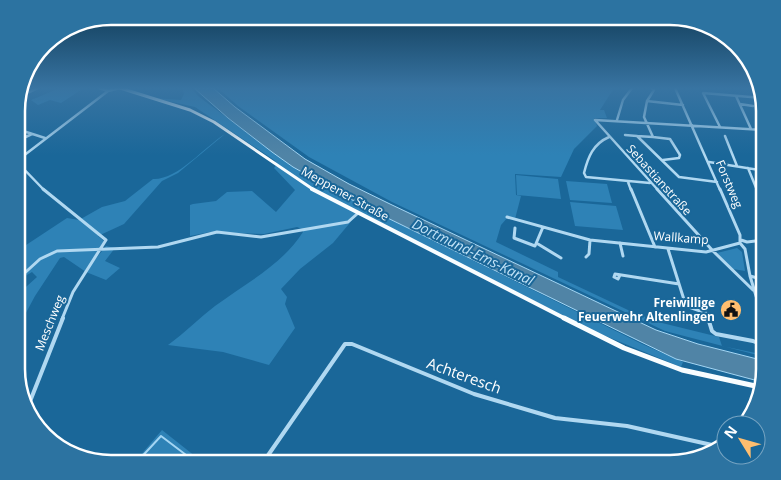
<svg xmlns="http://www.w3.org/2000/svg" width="781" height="480" viewBox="0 0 781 480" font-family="'Open Sans',sans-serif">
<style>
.green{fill:#2e82b6}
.water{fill:#5084a6;stroke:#a3d5f3}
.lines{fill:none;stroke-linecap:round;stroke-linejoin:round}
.stream{stroke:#a3d5f3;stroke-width:2}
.minor-far2{stroke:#b0d8f1;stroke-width:2.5}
.minor-far1{stroke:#b0d8f1;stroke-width:3}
.minor{stroke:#b0d8f1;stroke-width:4}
.major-far2{stroke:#f9fdff;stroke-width:3}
.major-far1{stroke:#f9fdff;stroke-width:4}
.major{stroke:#f9fdff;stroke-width:5}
.labels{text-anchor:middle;stroke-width:4;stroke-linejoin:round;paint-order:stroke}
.street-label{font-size:12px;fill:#fff;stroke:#1a6799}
.poi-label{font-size:12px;font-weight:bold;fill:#fff;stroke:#1a6799;text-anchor:end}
.water-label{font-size:14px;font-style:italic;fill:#c3e4f8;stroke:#1a6799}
.near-street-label{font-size:15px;fill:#fff;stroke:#1a6799}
.rim{fill:none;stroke:#fff;stroke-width:2.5}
</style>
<rect width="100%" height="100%" fill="#1a6799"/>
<path class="green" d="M 60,88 L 84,88 L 61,103 L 50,100 L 38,105 L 31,100 Z
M 182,88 L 191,88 L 198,96 L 293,167 L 363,206 L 642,344 L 683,362 L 681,367 L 676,365 L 596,332 L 359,212 L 333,243 L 300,269 L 281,289 L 287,297 L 285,304 L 295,328 L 269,365 L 223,352 L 168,345 C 185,333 199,318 215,306 C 246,283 282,265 303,232 L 302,229 L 297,227 L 264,234 L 210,232 L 190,236 L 190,205 L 193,204 L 216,201 L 227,192 L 252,191 L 276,212 L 295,190 L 274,168 L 277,164 L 274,160 L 195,107 L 154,98 L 181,100 L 184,94 Z
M 218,88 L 614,88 L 600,110 L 604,110 L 607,118 L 594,118 L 597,126 L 574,149 L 561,177 L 515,174 L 516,195 L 521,196 L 515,219 L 508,217 L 501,225 L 496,242 L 558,272 L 558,277 L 628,310 L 658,322 L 719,337 L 722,346 L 765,355 L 765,357 L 665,331 L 392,202 L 309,157 L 238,106 Z
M 225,134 L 178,173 L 162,181 L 124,224 L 98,236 L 104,241 L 93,262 L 106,246 L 115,248 L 105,261 L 120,268 L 106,280 L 86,272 L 64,257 L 60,258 L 35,296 L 20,324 L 17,325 L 17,295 L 37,277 L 32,272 L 17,281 L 17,251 L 67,218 L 79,220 L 102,207 L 125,201 L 153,179 C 178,180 204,147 225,134 Z
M 516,175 L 558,179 L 561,199 L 517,195 Z
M 566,181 L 607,184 L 612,203 L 570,200 Z
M 570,202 L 616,206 L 623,230 L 575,226 Z
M 737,248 L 742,252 L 745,271 L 733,269 L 717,253 Z
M 162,430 L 205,464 L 133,464 Z"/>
<path class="water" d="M 194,88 L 213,88 L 235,107 L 305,159 L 349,184 L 390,204 L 656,330 L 698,344 L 765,361 L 762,382 L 676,359 L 363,206 L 293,167 L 272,152 L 228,118 Z"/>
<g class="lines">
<path class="stream" d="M 135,464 L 161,436 L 198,464"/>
<path class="minor-far2" d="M 99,88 L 108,91 L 120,88
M 675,88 L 720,190
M 736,96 L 751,129
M 18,97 L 38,88
M 647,101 L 654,90 L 651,88
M 740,104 L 753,106
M 683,105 L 647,101 L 644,117 L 653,137 L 637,136 L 679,177 L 717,182
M 17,113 L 22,109
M 595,120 L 658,190
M 595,120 L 765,130
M 617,120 L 623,100 L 632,88
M 720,127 L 703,93 L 763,98
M 17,129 L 45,138
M 625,135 L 637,136
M 725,136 L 737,166
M 609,137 C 593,144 588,157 584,173 L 586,177 L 650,183
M 653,137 L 670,139 L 680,155 L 679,158 L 663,160
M 17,141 L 32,134
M 709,162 L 765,171
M 748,168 L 757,190
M 628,182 L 631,190
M 44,190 L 18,163 L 18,160 L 108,91"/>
<path class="minor-far1" d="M 43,189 L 106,240 L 73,292 L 62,319
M 631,189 L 655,247
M 657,189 L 713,251 L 753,290
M 720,189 L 740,235 L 740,243
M 757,189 L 761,200 L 765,203
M 507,217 L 590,240 L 706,252 L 740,243
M 515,228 L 514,238 L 535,246 L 543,227
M 741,240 L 747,242 L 765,240
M 620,243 L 623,256
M 740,243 L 745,249 L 750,276 L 763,319
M 538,244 L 561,258
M 668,249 L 686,306 L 706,313 L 708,319
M 586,257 L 589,254 L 590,240
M 620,275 L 618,279 L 614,277 L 615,274 L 679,284
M 750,276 L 765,280
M 17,280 L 40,259 L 57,251 L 158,247 L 217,232 L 261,237 L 348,222 L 357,214"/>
<path class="minor" d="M 708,318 L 712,331 L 716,334 L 753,341 L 765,346
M 762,318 L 765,326
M 27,409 L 63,318
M 262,464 L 345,344 L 352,344 L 474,394 L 555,418 L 627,426 L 721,447"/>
<path class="major-far2" d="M 120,88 L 190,110 L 214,122 L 314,190"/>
<path class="major-far1" d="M 312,189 L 566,319"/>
<path class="major" d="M 564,318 L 624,348 L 682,370 L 760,387"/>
</g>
<linearGradient id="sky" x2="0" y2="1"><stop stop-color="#0e3954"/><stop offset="0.57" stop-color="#3874a2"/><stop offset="1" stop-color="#3874a2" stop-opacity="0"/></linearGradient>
<rect width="781" height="155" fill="url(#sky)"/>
<defs>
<g id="civic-disc" transform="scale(1.125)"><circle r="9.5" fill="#ffbe6f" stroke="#1a6799"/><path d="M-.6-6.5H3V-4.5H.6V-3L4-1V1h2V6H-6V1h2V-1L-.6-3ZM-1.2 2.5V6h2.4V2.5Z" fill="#111"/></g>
</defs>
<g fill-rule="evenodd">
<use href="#civic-disc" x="731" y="310"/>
</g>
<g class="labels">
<g class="street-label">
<text transform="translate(659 180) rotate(48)" y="4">Sebastianstraße</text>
<text transform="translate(729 184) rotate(67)" y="4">Forstweg</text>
<text transform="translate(345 194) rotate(29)" y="4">Meppener Straße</text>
<text transform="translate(681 238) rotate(4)" y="4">Wallkamp</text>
<text transform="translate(50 323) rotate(-68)" y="4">Meschweg</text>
</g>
<g class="poi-label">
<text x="715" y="307">Freiwillige<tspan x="715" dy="14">Feuerwehr Altenlingen</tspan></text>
</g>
<g class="water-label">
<text transform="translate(473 252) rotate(26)" y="5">Dortmund-Ems-Kanal</text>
</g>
<g class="near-street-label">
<text transform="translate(464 376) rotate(20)" y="5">Achteresch</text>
</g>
</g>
<path d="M0 0H781V480H0ZM111 25H670A86 86 0 0 1 756 111V369A86 86 0 0 1 670 455H111A86 86 0 0 1 25 369V111A86 86 0 0 1 111 25Z" fill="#2c73a1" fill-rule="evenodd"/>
<path class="rim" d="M111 25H670A86 86 0 0 1 756 111V369A86 86 0 0 1 670 455H111A86 86 0 0 1 25 369V111A86 86 0 0 1 111 25Z"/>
<g transform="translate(741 440) rotate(307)"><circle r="24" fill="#1a6799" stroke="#76a4c2"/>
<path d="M0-4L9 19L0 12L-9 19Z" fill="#ffbe6f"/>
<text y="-8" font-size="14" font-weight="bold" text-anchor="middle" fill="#ffffff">N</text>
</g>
</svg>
